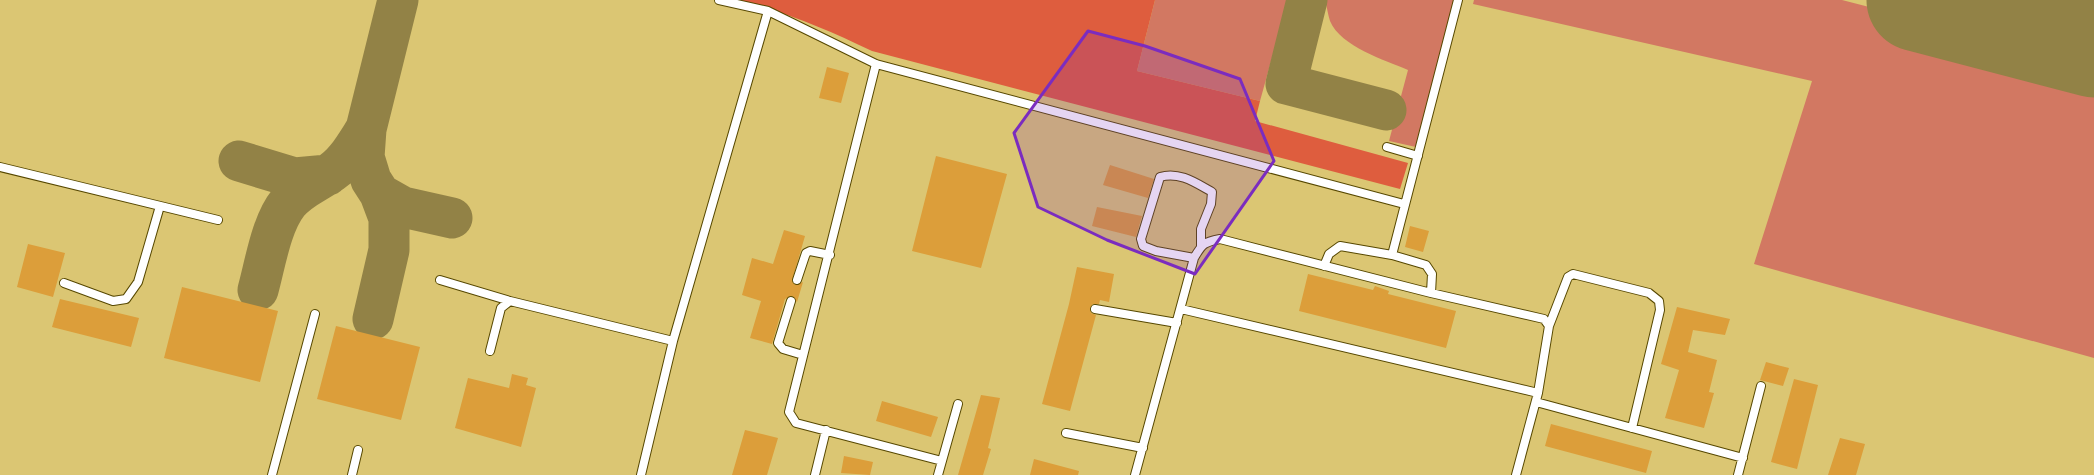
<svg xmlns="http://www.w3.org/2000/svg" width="2094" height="475" viewBox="0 0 2094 475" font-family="Signika,sans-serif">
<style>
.green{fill:#d27862}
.forest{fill:#de5d3e}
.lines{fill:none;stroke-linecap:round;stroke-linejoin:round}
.taxiway{stroke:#928246;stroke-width:41}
.runway{stroke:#928246;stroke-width:103}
.building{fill:#dc9e3a}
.lane-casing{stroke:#574800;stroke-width:10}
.lane{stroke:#fff;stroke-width:8}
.marked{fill:#7b2cbf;fill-opacity:0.2;stroke:#7b2cbf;stroke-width:3;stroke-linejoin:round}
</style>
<rect width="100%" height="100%" fill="#dbc673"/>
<path class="green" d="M 1155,0 L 1288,0 L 1260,101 L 1137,71 Z
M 1325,0 L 1455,0 L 1416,147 L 1389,141 L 1408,70 C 1385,60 1341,47 1330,21 C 1328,15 1327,7 1325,0 Z
M 1474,0 L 1842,0 L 2094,65 L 2094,358 L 1754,264 L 1812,81 L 1473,4 Z
M 2000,0 L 2094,0 L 2094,24 Z"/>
<path class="forest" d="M 739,0 L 1155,0 L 1137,71 L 1260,101 L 1255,121 L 1408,163 L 1400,189 L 872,51 C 827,29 787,13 739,0 Z"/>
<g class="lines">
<path class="taxiway" d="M 1307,0 L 1286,84 L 1386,110
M 239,161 L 295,178 L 328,175
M 380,194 L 403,207 L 452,218
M 258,290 C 265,265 271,224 288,203 C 300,189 312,185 327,175 C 345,165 355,146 366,129
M 373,319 L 389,250 L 389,218 L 380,194 L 371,180 L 364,157 L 366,129 L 398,0"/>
<path class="runway" d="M 1918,0 L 2094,46"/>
</g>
<path class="building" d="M 827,67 L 849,73 L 841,103 L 819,98 Z
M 936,156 L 1007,174 L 981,268 L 912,251 Z
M 1110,165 L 1154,179 L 1148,198 L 1103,185 Z
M 1097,207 L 1142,216 L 1136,237 L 1092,226 Z
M 1410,226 L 1429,231 L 1423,252 L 1405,247 Z
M 784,230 L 805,236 L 792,281 L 796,285 L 803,282 L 797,302 L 792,296 L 785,299 L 772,344 L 750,338 L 761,301 L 742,295 L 752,258 L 773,264 Z
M 28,244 L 65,253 L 53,297 L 17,287 Z
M 1077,267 L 1114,274 L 1109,302 L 1100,300 L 1099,304 L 1093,304 L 1090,308 L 1091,313 L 1096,315 L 1070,411 L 1042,404 L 1069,304 Z
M 1308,274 L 1373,290 L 1375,286 L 1389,291 L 1388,294 L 1456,311 L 1446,348 L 1299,311 Z
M 182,287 L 278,311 L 260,382 L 164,358 Z
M 60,299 L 139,318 L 131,347 L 52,327 Z
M 1677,307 L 1730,319 L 1725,335 L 1693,330 L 1688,352 L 1717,360 L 1709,392 L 1714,393 L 1704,428 L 1665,418 L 1679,370 L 1661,364 Z
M 336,326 L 420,347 L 401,420 L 317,399 Z
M 1766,362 L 1789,368 L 1783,386 L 1760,380 Z
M 512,374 L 528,378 L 526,385 L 536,388 L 521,447 L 455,428 L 468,378 L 509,388 Z
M 1794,379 L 1818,385 L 1797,469 L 1771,462 Z
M 981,395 L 1000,398 L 988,448 L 991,449 L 983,475 L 958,475 Z
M 882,401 L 938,417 L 931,437 L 876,421 Z
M 1551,424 L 1652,451 L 1646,473 L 1545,446 Z
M 745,430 L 778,438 L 767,475 L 732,475 Z
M 1840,438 L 1865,444 L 1856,475 L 1828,475 Z
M 844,456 L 873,462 L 870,475 L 841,473 Z
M 1034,459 L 1079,471 L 1078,475 L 1030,475 Z"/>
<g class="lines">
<g class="lane-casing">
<path id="lane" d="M 719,0 L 768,11 L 876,64 L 1404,204
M 876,64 L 789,412 L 796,423 L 942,461
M 1387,147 L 1418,156
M 0,167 L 218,220
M 1392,255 L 1458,0
M 1194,258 L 1156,251 L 1143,246 L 1141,239 L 1160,177 C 1179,171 1196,183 1212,192 L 1211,204 L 1201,229 L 1201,246
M 1324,266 L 1329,254 L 1340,246 L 1392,255 L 1426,265 L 1432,274 L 1431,293
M 440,280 L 510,301
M 797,280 L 806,253 L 810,251 L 830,255
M 64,283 L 113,301 L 126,299 L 138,282 L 160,206
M 791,301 L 778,343 L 783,349 L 803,355
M 1095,309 L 1177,323
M 1181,309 L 1538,393
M 1549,326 L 1568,277 L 1573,274 L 1649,293 L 1659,301 L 1660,310 L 1632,428
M 490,351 L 501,308 L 510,301 L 673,341
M 1536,402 L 1743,458
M 1066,433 L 1143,448
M 272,475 L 315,314
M 352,475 L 358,450
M 641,475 L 673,341 L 768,11
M 815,475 L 826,430
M 938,475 L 958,404
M 1135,475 L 1194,258 C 1202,244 1204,242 1220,239 L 1431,293 L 1544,319 L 1549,326 L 1538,393 L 1516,475
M 1738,475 L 1761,386"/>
</g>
<use href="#lane" class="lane"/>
</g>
<path class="marked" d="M 1088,31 L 1145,46 L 1240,79 L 1274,161 L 1195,274 L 1107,240 L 1038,207 L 1014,133 Z"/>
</svg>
